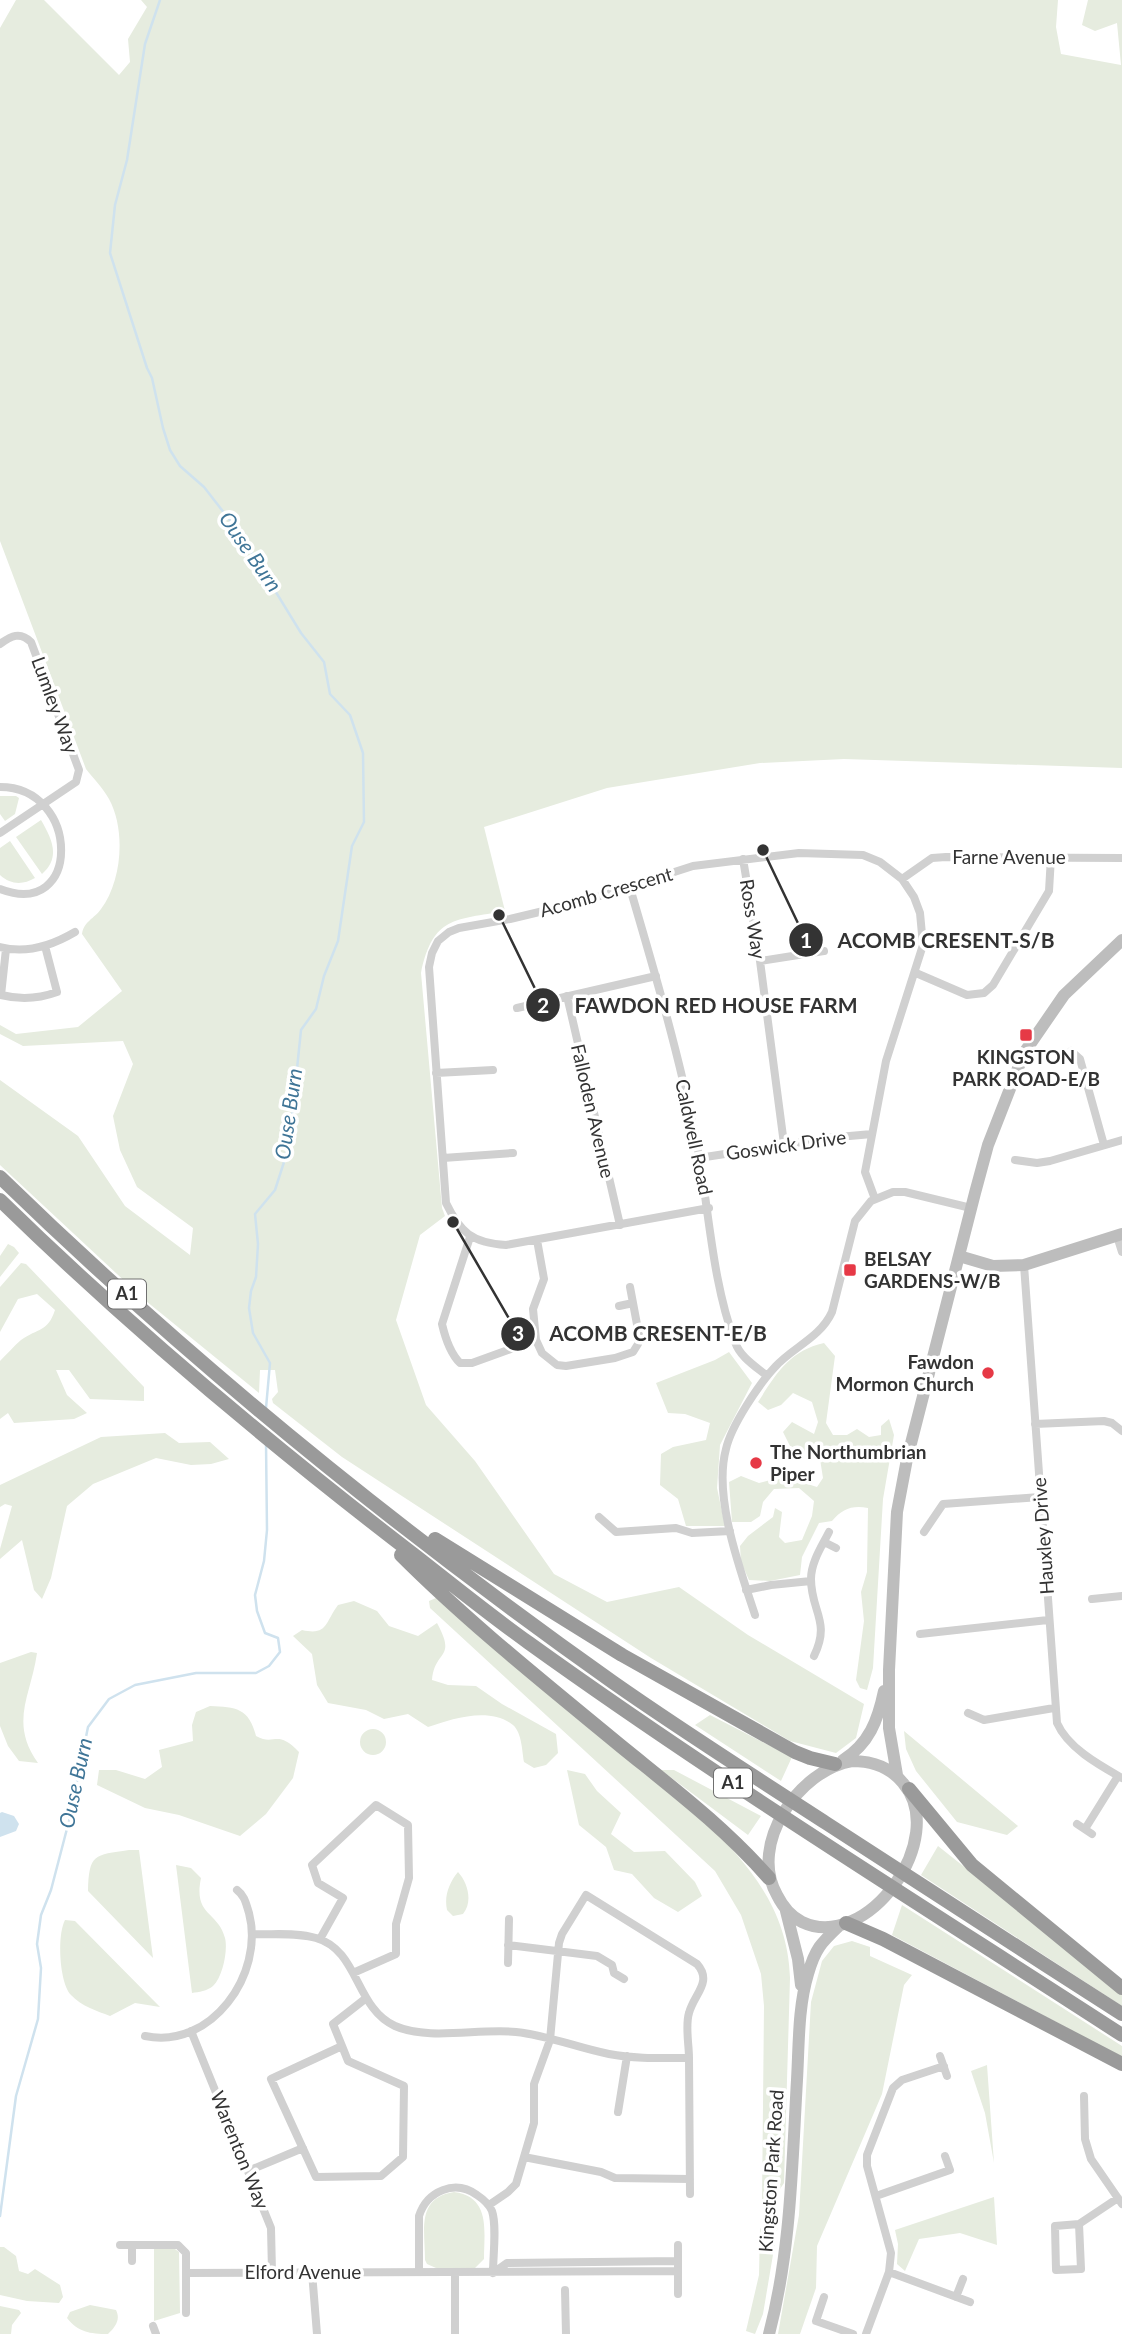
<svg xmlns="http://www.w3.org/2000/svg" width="1122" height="2334" viewBox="0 0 1122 2334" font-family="Lato,sans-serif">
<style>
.green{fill:#e6ecdf}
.water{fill:#cfe2ee}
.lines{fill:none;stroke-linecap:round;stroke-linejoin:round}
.stream{stroke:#cfe2ee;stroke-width:2.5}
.street{stroke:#d0d0d0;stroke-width:8}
.secondary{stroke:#bdbdbd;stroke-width:12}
.highway{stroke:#9a9a9a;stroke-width:14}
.poi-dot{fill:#e63946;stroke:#fff;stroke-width:2.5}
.labels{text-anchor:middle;stroke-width:7;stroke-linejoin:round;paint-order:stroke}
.shield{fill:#fff;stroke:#707070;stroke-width:2}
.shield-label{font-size:18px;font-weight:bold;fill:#333}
.street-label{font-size:19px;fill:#333;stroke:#fff}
.poi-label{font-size:19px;font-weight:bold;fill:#333;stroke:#fff;text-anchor:start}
.water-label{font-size:21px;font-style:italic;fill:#3f7597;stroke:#fff}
.leader{fill:none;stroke:#333;stroke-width:2.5}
.callout-dot{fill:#333;stroke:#fff;stroke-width:2.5}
.mark-label{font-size:21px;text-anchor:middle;font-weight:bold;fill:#fff}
.callout-label{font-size:21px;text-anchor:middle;font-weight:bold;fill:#333;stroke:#fff;stroke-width:7;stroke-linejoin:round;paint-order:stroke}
</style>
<rect width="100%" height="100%" fill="#fff"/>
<path class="green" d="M 16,0 L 44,0 L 119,75 L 130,62 L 128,39 L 147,7 L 141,0 L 1058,0 L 1056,27 L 1061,54 L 1121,65 L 1117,23 L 1095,31 L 1082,25 L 1088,0 L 1122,0 L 1122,768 L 844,759 L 760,763 L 607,788 L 484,827 L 505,911 C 455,920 433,916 421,973 L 442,1208 L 445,1216 L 420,1235 L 396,1320 L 426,1405 L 475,1461 L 554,1574 L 607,1602 L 679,1587 L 748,1635 L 864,1704 L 856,1738 L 836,1753 L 790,1741 L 651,1658 L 342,1457 L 273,1403 L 272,1399 L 278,1392 L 275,1370 L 260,1370 L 259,1393 L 146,1301 L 0,1165 L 0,1080 L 78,1136 L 125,1206 L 190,1255 L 193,1228 L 137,1187 L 120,1150 L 113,1116 L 133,1064 L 123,1041 L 23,1046 L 0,1034 L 0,1025 L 16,1034 L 78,1027 L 122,991 L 82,934 C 84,921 94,919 101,909 C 122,881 126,830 109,799 C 103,788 93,778 86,769 L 0,541 L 0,28 Z
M 0,796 L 16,796 L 19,798 L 15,814 L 5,821 L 0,814 Z
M 41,820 C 52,839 61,857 42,874 L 16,837 Z
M 10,841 L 35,878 C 23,885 11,885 0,875 L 0,848 Z
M 8,1244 L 14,1247 L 19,1253 L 0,1277 L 0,1256 Z
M 21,1263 L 26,1264 L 144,1387 L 144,1401 L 90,1399 L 69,1370 L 56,1370 L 67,1395 L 87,1413 L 74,1419 L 14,1423 L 8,1413 L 0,1419 L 0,1361 C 7,1354 14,1346 21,1340 C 38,1328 48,1332 55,1310 L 37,1294 L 18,1299 L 0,1332 L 0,1287 Z
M 824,1343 L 835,1356 L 826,1423 L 833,1435 L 847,1435 L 857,1429 L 869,1437 L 881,1435 L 881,1426 L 889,1419 L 894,1435 L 883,1499 L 873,1668 L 867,1690 L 860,1688 L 856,1680 L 864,1621 L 861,1592 L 867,1572 L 868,1508 C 852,1505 842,1509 832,1521 L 819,1523 L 802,1557 L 800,1575 L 770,1581 L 749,1580 L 741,1562 L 740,1546 L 748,1536 L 773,1517 L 775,1508 L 782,1512 L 779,1537 L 785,1543 L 802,1540 L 812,1516 L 814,1501 L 799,1488 L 774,1489 L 763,1502 L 760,1516 L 751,1522 L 732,1522 L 729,1482 L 741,1476 L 759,1483 L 778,1478 L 798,1481 L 817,1487 L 823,1478 L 820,1459 L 790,1446 L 783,1432 L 792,1422 L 814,1434 L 818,1422 L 812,1402 L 793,1393 L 781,1405 L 768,1410 L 758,1402 C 776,1374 789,1351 824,1343 Z
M 729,1352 L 752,1383 L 720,1445 L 717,1488 L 725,1526 L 686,1526 L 678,1499 L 660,1485 L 661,1454 L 673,1447 L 706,1440 L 710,1423 L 685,1414 L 668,1413 L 656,1383 L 715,1360 Z
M 165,1433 L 179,1443 L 210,1442 L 229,1459 L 211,1464 L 191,1465 L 156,1458 L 93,1484 L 67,1506 L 51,1578 L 42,1599 L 34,1590 L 22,1540 L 0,1559 L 0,1549 L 12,1506 L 5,1504 L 0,1507 L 0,1485 L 101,1437 Z
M 436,1598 L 706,1822 C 751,1867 788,1911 790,1978 L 784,2183 L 770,2204 L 762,2203 L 764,2006 L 761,1974 L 741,1915 L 715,1871 L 430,1608 L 429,1601 Z
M 354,1601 L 377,1611 L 389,1626 L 418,1636 L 437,1623 C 457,1660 435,1649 432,1680 L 448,1685 L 476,1686 L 502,1704 L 556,1734 L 558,1753 L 546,1765 L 534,1768 L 524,1762 C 522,1751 522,1733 513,1725 C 490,1706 451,1719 428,1727 L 408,1714 L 384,1719 L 366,1710 L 328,1703 L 317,1685 L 312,1654 L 293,1636 L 302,1630 C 328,1636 325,1622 338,1605 Z
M 31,1652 L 37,1653 C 31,1696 9,1722 38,1763 L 19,1761 L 8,1746 L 0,1726 L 0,1663 Z
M 210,1706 C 236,1707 249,1708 256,1736 C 275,1747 276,1728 299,1752 L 293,1778 L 266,1814 L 240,1836 L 179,1815 L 145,1808 L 97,1785 L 99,1770 L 116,1770 L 145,1779 L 162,1767 L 159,1750 L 193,1741 L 192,1725 L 196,1712 Z
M 710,1715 L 792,1757 L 781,1781 L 695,1725 Z
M360 1742a13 13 0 1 1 26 0a13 13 0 1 1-26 0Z
M 904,1731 L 1018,1826 L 1007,1835 L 957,1822 L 916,1771 L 906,1749 Z
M 567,1770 L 585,1774 L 597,1791 L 621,1813 L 611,1834 L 634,1852 L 665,1851 L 695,1882 L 702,1896 L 678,1912 L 654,1898 L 632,1874 L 614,1870 L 606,1847 L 579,1825 Z
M 661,1770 L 674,1770 L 761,1816 L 748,1835 Z
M 938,1846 L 1122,1992 L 1122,2006 L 921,1875 Z
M 129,1850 L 139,1850 L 153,1958 L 88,1891 C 89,1854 94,1855 129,1850 Z
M 176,1865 L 191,1868 L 201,1878 C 193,1916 218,1911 225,1938 C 228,1950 223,1976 213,1986 C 207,1991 199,1992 192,1993 Z
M 458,1872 C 468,1883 473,1902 463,1914 L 453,1916 L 447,1910 C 444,1896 449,1883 458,1872 Z
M 902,1905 L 1122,2046 L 1122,2057 L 892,1935 Z
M 65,1920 L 75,1921 L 160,2007 L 135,2003 L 110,2016 C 97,2011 81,2006 71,1995 C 59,1982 57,1935 65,1920 Z
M 852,1941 L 870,1947 L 870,1956 L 912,1975 L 904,1985 L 882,2094 L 817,2246 L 816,2288 L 800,2334 L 778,2334 L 799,2215 L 811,2002 L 822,1961 L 834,1946 Z
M 987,2065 L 994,2163 L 985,2113 L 971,2071 Z
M 454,2192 C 491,2197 484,2231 484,2259 L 475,2268 L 436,2268 L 427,2264 L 425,2260 C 425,2230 416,2198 454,2192 Z
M 994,2197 L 997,2245 L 960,2233 L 919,2239 L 905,2271 L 897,2264 L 898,2244 L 895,2230 Z
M 773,2221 L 778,2223 L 777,2231 L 763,2314 L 755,2334 L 746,2331 L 759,2275 L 760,2229 L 763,2225 Z
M 0,2247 L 4,2247 L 16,2256 L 19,2271 L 28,2274 L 35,2269 L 60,2285 L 63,2297 L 59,2303 L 27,2301 L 0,2295 Z
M 154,2248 L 175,2249 L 179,2252 L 180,2313 L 154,2321 Z
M 90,2305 L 116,2310 C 121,2320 115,2327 108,2334 C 90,2334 78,2332 67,2318 L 70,2312 Z
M 0,2306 L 19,2310 L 21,2313 L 12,2325 L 11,2334 L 0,2334 Z"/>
<path class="water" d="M 2,1812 L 14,1816 L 19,1824 L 16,1831 L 0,1837 L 0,1813 Z"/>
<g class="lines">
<path class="stream" d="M 160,0 L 145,44 L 127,160 L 115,205 L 110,253 L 147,368 L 152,378 L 163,428 L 170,450 L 180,466 L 204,487 L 239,532 L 301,633 L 324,662 L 330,694 L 350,715 L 363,753 L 364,822 L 352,846 L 338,941 L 324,976 L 316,1009 L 301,1030 L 291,1127 L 285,1159 L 275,1190 L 255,1214 L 258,1244 L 256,1277 L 251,1291 L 249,1308 L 253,1333 L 270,1363 L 266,1408
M 0,2216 L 16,2096 L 38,2019 L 41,1968 L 37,1944 L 41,1915 L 51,1890 L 69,1821 L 88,1727 L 109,1699 L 135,1685 L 196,1673 L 256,1673 L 269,1666 L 280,1652 L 278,1638 L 265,1633 L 257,1611 L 255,1595 L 264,1561 L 267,1530 L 266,1443"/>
<path class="street" d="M 0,644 C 11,636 20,631 31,642 L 79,770 L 76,782 L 0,833
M 0,787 C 81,787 82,921 0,889
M 743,859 L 760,961 L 784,1144
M 902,879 L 932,858 L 946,857 L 1122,858
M 630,888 C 655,973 680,1058 697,1145 C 709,1208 712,1282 735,1342 C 740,1357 755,1366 767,1376
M 0,947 C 26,954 53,945 75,932
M 6,949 L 1,995 C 21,1000 38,999 57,992 L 45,946
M 760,961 L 824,951
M 916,973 L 967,995 L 984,993 L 993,985 L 1049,891 L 1051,857
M 567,996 L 620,1225
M 517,1008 L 656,976
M 1071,1051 L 1080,1059 L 1104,1145
M 436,1073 L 493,1070
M 443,1158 L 513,1153
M 699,1158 L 827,1138 L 872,1134
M 1015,1160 L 1037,1163 L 1050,1161 L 1122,1140
M 709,1208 L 506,1245 C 472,1243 460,1232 446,1203 L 429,967 L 432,953 L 438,941 L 449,932 L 459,928 L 510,919 L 581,902 L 693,866 L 799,853 L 863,855 L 880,862 L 902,879 L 914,897 L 920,913 L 923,945 L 886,1061 L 865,1172 L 875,1199
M 1117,1236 L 1122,1252
M 470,1237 L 442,1324 C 445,1337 450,1353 460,1363 L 472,1363 L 536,1340
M 537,1240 L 544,1279 L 533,1309 L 536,1340 L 542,1353 L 557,1365 L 566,1366 L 615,1358 L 633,1352 L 638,1344 L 639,1335 L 630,1287
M 1024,1265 L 1057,1723 C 1068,1748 1099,1765 1122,1778
M 619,1306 L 633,1303
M 1035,1424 L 1104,1421 L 1112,1423 L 1122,1431
M 599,1517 L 616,1532 L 676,1528 L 692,1533 L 730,1531
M 924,1532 L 943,1504 L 1040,1497
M 824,1542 L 836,1548
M 746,1590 L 771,1585 L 811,1581
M 1092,1599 L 1122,1596
M 755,1615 C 740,1569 713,1497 726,1449 C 731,1426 759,1384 775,1367 C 793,1347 820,1338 832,1312 L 855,1221 L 871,1201 L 893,1192 L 905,1192 L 971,1208
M 920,1634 L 1048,1620
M 814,1656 C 831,1621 811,1612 811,1579 C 811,1562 822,1546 829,1532
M 968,1713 L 984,1720 L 1054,1708
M 1077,1824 L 1092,1834
M 1085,1829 L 1118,1776
M 252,1934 C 272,1935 296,1932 316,1938 C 359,1950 355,2008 395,2026 C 429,2041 479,2028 516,2032 C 547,2035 578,2048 609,2054 C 635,2059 662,2058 689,2058 L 690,2194
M 320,1939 L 343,1898 L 318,1883 L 312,1865 L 376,1805 L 408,1825 L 409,1878 L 396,1924 L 396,1954 L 353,1973
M 508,1945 L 597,1956 L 612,1965 L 614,1973 L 624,1979
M 508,1963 L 509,1919
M 191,2031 L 271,2228 L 272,2272
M 145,2036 C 211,2050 265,1974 249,1913 C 246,1904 245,1896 237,1890
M 342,2046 L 348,2061 L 404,2086 L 403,2157 L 381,2176 L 316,2177 L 271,2079 Z
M 342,2046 L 333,2024 L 365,1999
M 940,2056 L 947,2076
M 1084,2096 L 1085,2139 L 1091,2159 L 1122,2204
M 618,2112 L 627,2056
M 524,2157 L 601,2172 L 615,2178 L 690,2179
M 248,2171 L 303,2148
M 876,2196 L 950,2170 L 945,2156
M 489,2205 L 508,2192 L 516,2184 L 534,2123 L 534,2084 L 550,2040 L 559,1943 L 562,1934 L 586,1895 L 697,1964 C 713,1982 694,1994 689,2013 C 685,2026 689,2044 689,2058
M 1079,2224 L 1055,2226 L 1056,2270 L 1081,2269 L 1079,2224 L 1118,2198
M 120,2245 L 178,2245 L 186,2253 L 186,2273 L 678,2271
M 132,2245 L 132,2261
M 678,2245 L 678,2294
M 312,2272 L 317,2334
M 419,2272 L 419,2216 C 427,2191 455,2179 477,2195 C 483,2199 489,2204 492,2211 C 497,2226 493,2256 493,2273
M 889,2272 L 970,2302
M 186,2273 L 186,2313
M 493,2273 L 507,2263 L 678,2261
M 565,2290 L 566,2334
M 824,2297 L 816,2321 L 853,2334
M 956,2297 L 963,2279
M 153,2326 L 156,2334
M 455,2334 L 455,2272
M 866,2334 L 889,2272 L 891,2253 L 867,2166 L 867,2155 L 893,2088 L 902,2080 L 944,2066"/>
<path class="secondary" d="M 959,1256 L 993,1266 L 1024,1265 L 1122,1234
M 843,1760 C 869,1744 878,1720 884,1691
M 852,1761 C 873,1761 890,1767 903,1783 C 950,1838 867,1953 802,1922 C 790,1916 783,1907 777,1895 C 748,1844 799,1770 852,1761 Z
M 897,1775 L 889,1728 L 889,1670 L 897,1512 L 907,1459 L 975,1193 L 988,1145 L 1024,1053 L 1064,995 L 1122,940
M 786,1911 L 798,1959 L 801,1985
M 769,2334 C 791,2251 792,2165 797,2080 C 799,2045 798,2007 808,1974 C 815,1949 821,1943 839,1926"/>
<path class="highway" d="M 0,1177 C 190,1362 398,1530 614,1683 C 684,1732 755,1777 826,1823 C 925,1887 1023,1951 1122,2014
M 0,1200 C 131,1328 272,1446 417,1557 C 454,1586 491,1616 529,1643 C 721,1781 923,1906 1122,2035
M 435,1539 L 622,1655 L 795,1752 L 810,1758 L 835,1764
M 401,1555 C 470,1624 547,1685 622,1747 C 675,1790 724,1827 769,1878
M 909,1789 L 972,1865 L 1122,1988
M 846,1923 L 883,1939 L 1122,2064"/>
</g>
<g class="poi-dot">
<rect x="1019" y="1028" width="14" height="14" rx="3.5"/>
<rect x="843" y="1263" width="14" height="14" rx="3.5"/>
<circle cx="988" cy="1373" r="7"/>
<circle cx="756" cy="1463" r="7"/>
</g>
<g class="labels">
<g class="shield">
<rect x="108" y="1279.5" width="38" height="29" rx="5"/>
<rect x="714" y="1768.5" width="38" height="29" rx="5"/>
</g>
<g class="shield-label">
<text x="127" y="1300">A1</text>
<text x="733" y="1789">A1</text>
</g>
<g class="street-label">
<text transform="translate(55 705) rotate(70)" y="7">Lumley Way</text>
<text x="1009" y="864">Farne Avenue</text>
<text transform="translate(606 892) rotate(-16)" y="7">Acomb Crescent</text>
<text transform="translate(753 919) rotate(81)" y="7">Ross Way</text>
<text transform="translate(593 1111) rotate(77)" y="7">Falloden Avenue</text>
<text transform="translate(694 1137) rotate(78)" y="7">Caldwell Road</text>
<text transform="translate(786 1145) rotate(-8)" y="7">Goswick Drive</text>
<text transform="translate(1043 1536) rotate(-94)" y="7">Hauxley Drive</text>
<text transform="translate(240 2150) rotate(68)" y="7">Warenton Way</text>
<text transform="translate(771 2171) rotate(-86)" y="7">Kingston Park Road</text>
<text x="303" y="2279">Elford Avenue</text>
</g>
<g class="poi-label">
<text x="1026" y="1064" text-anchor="middle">KINGSTON<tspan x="1026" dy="22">PARK ROAD-E/B</tspan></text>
<text x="864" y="1266">BELSAY<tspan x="864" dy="22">GARDENS-W/B</tspan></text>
<text x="974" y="1369" text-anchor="end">Fawdon<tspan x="974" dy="22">Mormon Church</tspan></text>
<text x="770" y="1459">The Northumbrian<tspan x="770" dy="22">Piper</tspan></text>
</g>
<g class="water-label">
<text transform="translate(250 552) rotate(55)" y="7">Ouse Burn</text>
<text transform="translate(289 1114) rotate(-82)" y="7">Ouse Burn</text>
<text transform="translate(76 1783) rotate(-78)" y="7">Ouse Burn</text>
</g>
</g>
<path class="leader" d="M763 850L806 940M499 915L543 1005M453 1222L518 1334"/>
<g class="callout-dot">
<circle cx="763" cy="850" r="7"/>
<circle cx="499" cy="915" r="7"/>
<circle cx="453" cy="1222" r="7"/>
<circle cx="806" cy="940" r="18"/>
<circle cx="543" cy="1005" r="18"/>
<circle cx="518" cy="1334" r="18"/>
</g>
<g class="mark-label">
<text x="806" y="948">1</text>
<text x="543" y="1013">2</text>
<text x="518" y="1341">3</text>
</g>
<g class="callout-label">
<text x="946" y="948">ACOMB CRESENT-S/B</text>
<text x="716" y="1013">FAWDON RED HOUSE FARM</text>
<text x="658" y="1341">ACOMB CRESENT-E/B</text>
</g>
</svg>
